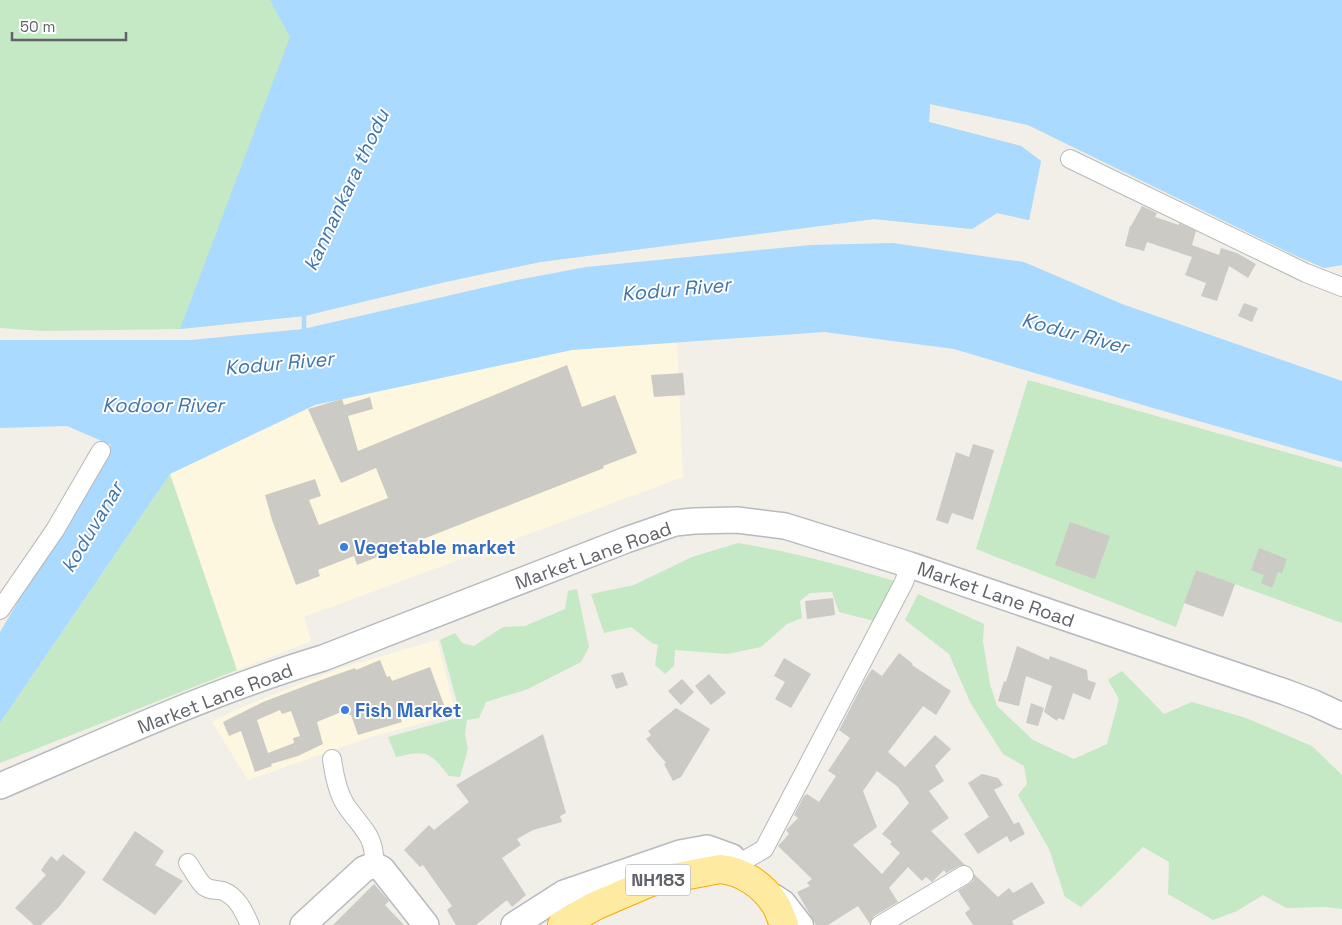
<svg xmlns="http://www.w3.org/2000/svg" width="1342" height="925" viewBox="0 0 1342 925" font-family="'Space Grotesk',sans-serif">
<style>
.commercial{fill:#fef7e0}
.green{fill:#c5e8c5}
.water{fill:#aadaff}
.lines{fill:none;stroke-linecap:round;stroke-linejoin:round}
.stream{stroke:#aadaff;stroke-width:4.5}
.building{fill:#cccac5;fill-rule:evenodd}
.minor-casing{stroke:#b5b8bc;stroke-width:20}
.tertiary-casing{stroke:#b5b8bc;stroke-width:25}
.secondary-casing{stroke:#b6babf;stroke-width:28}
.trunk-casing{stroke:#f9ab00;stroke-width:30}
.minor{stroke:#fff;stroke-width:18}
.tertiary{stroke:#fff;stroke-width:22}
.secondary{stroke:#fff;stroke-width:25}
.trunk{stroke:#feeaa1;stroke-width:28}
.shop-dot{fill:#3f7fe0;stroke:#fff;stroke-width:2}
.labels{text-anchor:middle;stroke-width:4;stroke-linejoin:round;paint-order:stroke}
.shield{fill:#fff;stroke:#8f9295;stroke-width:1}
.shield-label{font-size:18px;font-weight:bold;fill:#5f6368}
.shop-label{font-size:19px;font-weight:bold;fill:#366cbe;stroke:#fff;text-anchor:start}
.street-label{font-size:19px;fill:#5f6368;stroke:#fff}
.water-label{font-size:20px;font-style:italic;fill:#4174aa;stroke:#fff}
</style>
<rect width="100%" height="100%" fill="#f1efe8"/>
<path class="commercial" d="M 677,341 L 683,477 L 304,617 L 311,641 L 237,670 L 170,474 L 315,405 L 572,350 Z
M 437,640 L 456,714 L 371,737 L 248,780 L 212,722 L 242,707 L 341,668 Z"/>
<path class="green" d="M 0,0 L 1342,0 L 1342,265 L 1324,268 L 1292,254 L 1028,125 L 930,104 L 929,122 L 1021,146 L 1041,161 L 1029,220 L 997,213 L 972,229 L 874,219 L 540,262 L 445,282 L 304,316 L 180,329 L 43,331 L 0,328 Z
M 1028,380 L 1342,468 L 1342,623 L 1196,570 L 1176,627 L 976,549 Z
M 170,474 L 237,670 L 0,763 L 0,723 Z
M 738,543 C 792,552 844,566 897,582 L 878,622 L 839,612 L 832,592 L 810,593 L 800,601 L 802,618 L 787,624 L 761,647 L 727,654 L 675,650 L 674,666 L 665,674 L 655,665 L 658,645 L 652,643 L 631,627 L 604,633 L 591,594 L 634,585 L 692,557 Z
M 577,589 L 589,647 L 581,662 L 528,689 L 486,702 L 479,718 L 467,720 L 465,734 L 468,749 L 460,777 L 449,776 C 429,751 427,750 396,757 L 388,737 L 461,717 L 440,640 L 455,633 L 462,643 L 474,646 L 503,627 L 525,626 L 565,609 L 568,591 Z
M 918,594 L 984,624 L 983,642 L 990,684 L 997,706 L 1033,740 L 1074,759 L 1107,744 L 1119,699 L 1108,680 L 1122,671 L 1164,714 L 1192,702 L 1246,718 L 1312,746 L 1342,775 L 1342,909 L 1327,907 L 1286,908 L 1263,895 L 1237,911 L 1213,920 L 1168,894 L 1169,862 L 1143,847 L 1114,876 L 1081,907 L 1065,897 L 1049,849 L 1018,795 L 1027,784 L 1024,766 L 1003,754 L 971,704 L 949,654 L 905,620 Z"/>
<path class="water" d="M 270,0 L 1342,0 L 1342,265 L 1324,268 L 1292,254 L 1028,125 L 930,104 L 929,122 L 1021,146 L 1041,161 L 1029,220 L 997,213 L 972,229 L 874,219 L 540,262 L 445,282 L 304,316 L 180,329 L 290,37 Z
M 893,243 L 1024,262 L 1122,304 L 1342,381 L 1342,462 L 1153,408 L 954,349 L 824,332 L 572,350 L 315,405 L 170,474 L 0,723 L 0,632 L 111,445 L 67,426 L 0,428 L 0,340 L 191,340 L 303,329 L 517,280 L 586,267 L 811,245 Z"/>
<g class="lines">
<path class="stream" d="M 304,335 L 304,310"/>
</g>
<path class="building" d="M 1142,206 L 1157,213 L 1155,217 L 1179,225 L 1179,223 L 1196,231 L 1192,245 L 1219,255 L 1221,248 L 1237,253 L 1256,264 L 1248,278 L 1229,266 L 1217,301 L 1201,296 L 1206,283 L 1185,275 L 1192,257 L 1147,242 L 1144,251 L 1125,246 L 1130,226 L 1131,226 Z
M 1244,303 L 1258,308 L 1252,322 L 1238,316 Z
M 567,365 L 582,407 L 615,395 L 637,453 L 603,466 L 604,468 L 357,565 L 354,556 L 318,570 L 320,576 L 296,585 L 272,520 L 265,495 L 315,479 L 321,496 L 309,500 L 319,525 L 388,498 L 376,468 L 341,483 L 308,409 L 342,399 L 344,405 L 370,397 L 373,409 L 348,416 L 358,451 Z
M 683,373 L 685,395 L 654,397 L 651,375 Z
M 973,444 L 994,450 L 973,520 L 952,513 L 948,524 L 936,520 L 956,452 L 969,457 Z
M 1070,522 L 1110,536 L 1095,579 L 1055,565 Z
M 1259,548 L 1287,559 L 1282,573 L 1278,572 L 1272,588 L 1261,583 L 1264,575 L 1251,570 Z
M 1196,570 L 1235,584 L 1223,617 L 1184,603 Z
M 833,598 L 835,615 L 807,619 L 805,601 Z
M 1017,646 L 1049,660 L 1050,656 L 1087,670 L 1088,680 L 1096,683 L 1090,700 L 1073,693 L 1064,720 L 1058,718 L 1057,721 L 1044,712 L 1052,686 L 1026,676 L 1019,706 L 998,701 L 1004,681 L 1006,682 Z
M 899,653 L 913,664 L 912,665 L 951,691 L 936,715 L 923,706 L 888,752 L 905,767 L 935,735 L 951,749 L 935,766 L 944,781 L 929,791 L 949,818 L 931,831 L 965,865 L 959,866 L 946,873 L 944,870 L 932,882 L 926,877 L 922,881 L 908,867 L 889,888 L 898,902 L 874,916 L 870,924 L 858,906 L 828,925 L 816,925 L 797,892 L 810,886 L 807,883 L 812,879 L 778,846 L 789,834 L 786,830 L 798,818 L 794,815 L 804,796 L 807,794 L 819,802 L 836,776 L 828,771 L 850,738 L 839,730 L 865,680 L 872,669 L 882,676 ZM 877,771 L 898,787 L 909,803 L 882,834 L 892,842 L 890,844 L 900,853 L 882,874 L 853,845 L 877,827 L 863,791 Z
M 784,658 L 811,674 L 791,708 L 775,699 L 785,682 L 774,676 Z
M 380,660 L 387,677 L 390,676 L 392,681 L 430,667 L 444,705 L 401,719 L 402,722 L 358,735 L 351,715 L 349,715 L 346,710 L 317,722 L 323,744 L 298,756 L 271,764 L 272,766 L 255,772 L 241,731 L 229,736 L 223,722 L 263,702 L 318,681 L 355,668 L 356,670 ZM 280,710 L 282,714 L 291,711 L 300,736 L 293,738 L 294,743 L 268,753 L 257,720 Z
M 623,672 L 628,685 L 616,689 L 611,675 Z
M 709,674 L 726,693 L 711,705 L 695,686 Z
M 682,679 L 694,692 L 681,705 L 668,691 Z
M 1031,703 L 1044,708 L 1038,726 L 1026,723 Z
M 676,708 L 710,729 L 681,777 L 673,781 L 664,764 L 666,763 L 646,739 L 651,735 L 648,731 Z
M 543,734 L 566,813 L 560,816 L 562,822 L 533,830 L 517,839 L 521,845 L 502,858 L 526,895 L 512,907 L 507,900 L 476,925 L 456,925 L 447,910 L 452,906 L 423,865 L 420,867 L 404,850 L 429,825 L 434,830 L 469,802 L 456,785 Z
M 982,774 L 998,778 L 1003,785 L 994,790 L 1014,824 L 1019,822 L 1025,834 L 1010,842 L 1007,836 L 978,854 L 964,834 L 989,817 L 968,783 Z
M 135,831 L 164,851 L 155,865 L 183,881 L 155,915 L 102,880 Z
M 63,854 L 86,872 L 59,907 L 41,925 L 34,925 L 15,908 L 46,875 L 41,870 L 51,856 L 57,861 Z
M 974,874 L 998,897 L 1009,888 L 1013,893 L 1032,882 L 1045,903 L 1012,921 L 1014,925 L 973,925 L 965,913 L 970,909 L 958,891 L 973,881 Z
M 374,884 L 389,901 L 385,905 L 404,925 L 333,925 Z"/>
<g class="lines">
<g class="minor-casing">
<path id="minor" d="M 1070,159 L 1306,273 L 1342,287
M 0,610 L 55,530 L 101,451
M 332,759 C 334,774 337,791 345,804 C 360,827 376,835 374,865
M 732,857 L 745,860 L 764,849 L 904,582 L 910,565
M 188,863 C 193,870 198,881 204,886 C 210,891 217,889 223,891 C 238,897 244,912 250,925
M 880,925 L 964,875"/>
</g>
<g class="tertiary-casing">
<path id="tertiary" d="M 775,896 L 784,902 L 802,925"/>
</g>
<g class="secondary-casing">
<path id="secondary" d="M 0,786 C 106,741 212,691 323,658 L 626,540 L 675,523 L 694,521 L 737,520 L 785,526 L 910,565 L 1285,692 L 1314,703 L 1342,716
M 303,925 L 364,869 L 374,865 L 382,869 L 426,925
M 514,925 L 564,893 L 680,853 L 707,848 L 732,857 L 729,870"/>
</g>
<g class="trunk-casing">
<path id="trunk" d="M 562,925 L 595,906 L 651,882 L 720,869 C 742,871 763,885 775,904 C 779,910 781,918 784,925"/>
</g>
<use href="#minor" class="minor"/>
<use href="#tertiary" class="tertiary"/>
<use href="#secondary" class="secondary"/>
<use href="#trunk" class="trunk"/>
</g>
<g class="shop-dot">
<circle cx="344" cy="547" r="5"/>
<circle cx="345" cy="710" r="5"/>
</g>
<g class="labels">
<rect class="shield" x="625.5" y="864.5" width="65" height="31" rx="4"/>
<g class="shield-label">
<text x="658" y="886">NH183</text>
</g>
<g class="shop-label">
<text x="354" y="554">Vegetable market</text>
<text x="355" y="717">Fish Market</text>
</g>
<g class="street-label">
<text transform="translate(593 555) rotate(-20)" y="7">Market Lane Road</text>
<text transform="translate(996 594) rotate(19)" y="7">Market Lane Road</text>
<text transform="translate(215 698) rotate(-21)" y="7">Market Lane Road</text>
</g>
<g class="water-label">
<text transform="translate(346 190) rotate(-65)" y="7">kannankara thodu</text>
<text transform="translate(676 289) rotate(-5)" y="7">Kodur River</text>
<text transform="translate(1075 333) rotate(15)" y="7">Kodur River</text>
<text transform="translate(279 363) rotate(-5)" y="7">Kodur River</text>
<text x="163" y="412">Kodoor River</text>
<text transform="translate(92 527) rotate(-59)" y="7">koduvanar</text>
</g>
</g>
<path d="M12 32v8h114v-8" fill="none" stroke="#5f6368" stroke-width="2.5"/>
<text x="20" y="32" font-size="15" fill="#5f6368" stroke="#ffffff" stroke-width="4" paint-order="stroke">50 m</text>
</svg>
